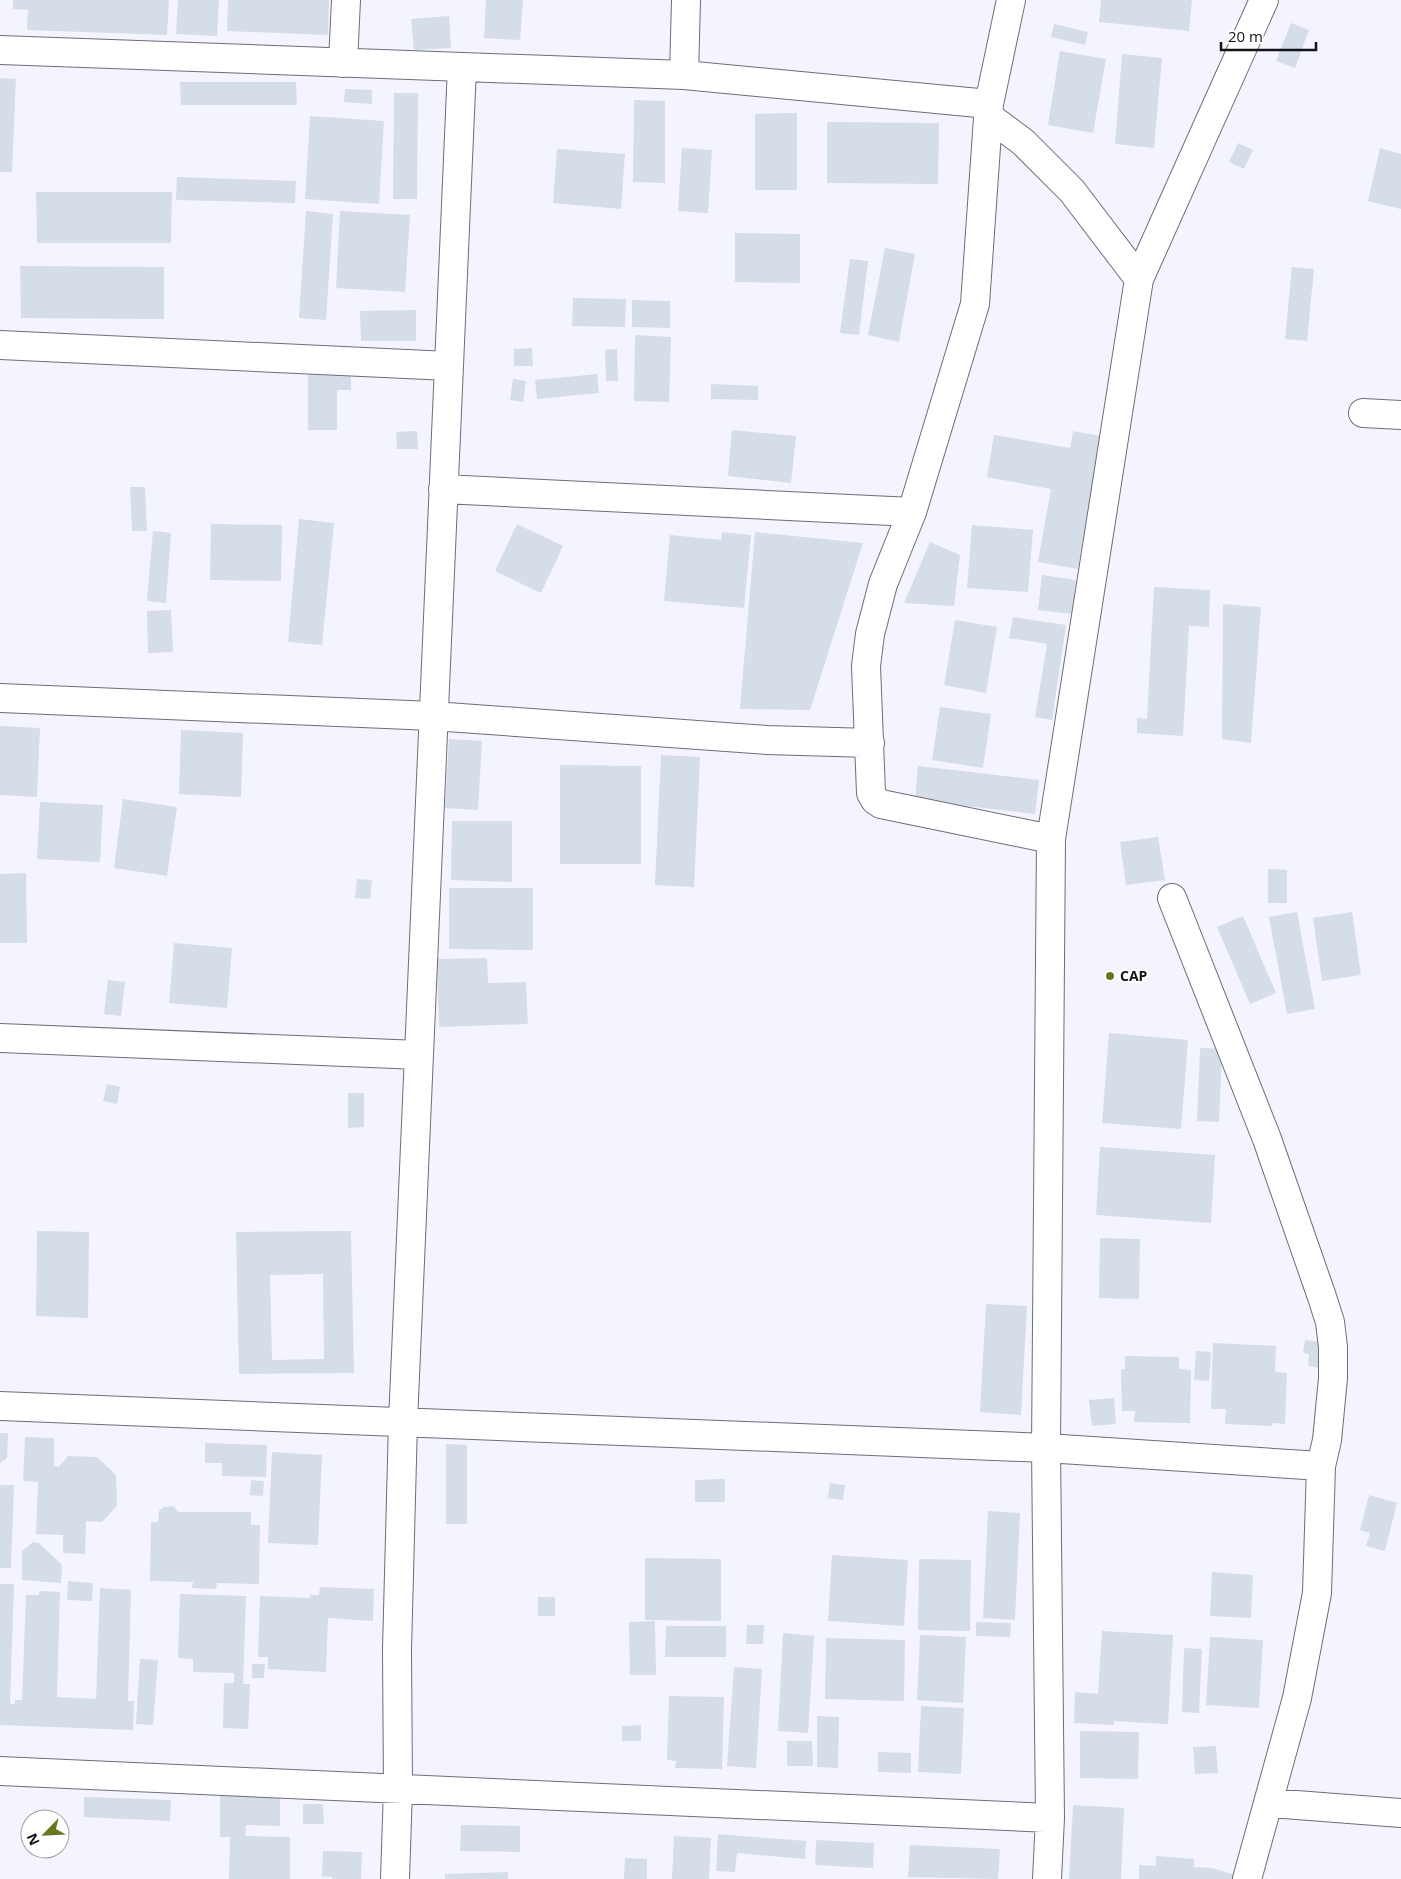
<svg xmlns="http://www.w3.org/2000/svg" width="1401" height="1879" viewBox="0 0 1401 1879" font-family="'Open Sans',sans-serif">
<style>
.building{fill:#d4dde8;fill-rule:evenodd}
.lines{fill:none;stroke-linecap:round;stroke-linejoin:round}
.minor-casing{stroke:#6d6d79;stroke-width:30}
.minor{stroke:#fff;stroke-width:28}
.poi-dot{fill:#687521;stroke:#fff;stroke-width:2}
.labels{text-anchor:middle;stroke-width:4.5;stroke-linejoin:round;paint-order:stroke}
.poi-label{font-size:14px;font-weight:bold;fill:#131318;stroke:#fff;text-anchor:start}
</style>
<rect width="100%" height="100%" fill="#f4f4ff"/>
<path class="building" d="M 13,0 L 169,0 L 167,35 L 27,30 L 28,10 L 13,9 Z
M 178,0 L 219,0 L 217,36 L 176,34 Z
M 228,0 L 329,0 L 328,35 L 227,31 Z
M 486,0 L 523,0 L 520,40 L 484,38 Z
M 1101,0 L 1192,0 L 1189,31 L 1099,22 Z
M 449,16 L 451,48 L 414,50 L 411,19 Z
M 1291,23 L 1309,30 L 1295,68 L 1276,61 Z
M 1054,24 L 1088,32 L 1085,45 L 1051,37 Z
M 1060,51 L 1106,59 L 1093,133 L 1048,125 Z
M 1122,54 L 1162,58 L 1154,148 L 1115,144 Z
M 0,78 L 16,79 L 12,172 L 0,172 Z
M 180,82 L 296,82 L 297,105 L 181,105 Z
M 345,89 L 372,90 L 372,104 L 344,102 Z
M 394,93 L 418,93 L 417,199 L 393,199 Z
M 634,100 L 665,101 L 665,183 L 633,182 Z
M 797,113 L 797,190 L 755,190 L 755,114 Z
M 310,116 L 384,121 L 379,204 L 305,199 Z
M 827,122 L 939,123 L 938,184 L 827,183 Z
M 1238,143 L 1253,150 L 1244,169 L 1229,162 Z
M 682,148 L 712,150 L 708,213 L 678,211 Z
M 1380,148 L 1401,154 L 1401,209 L 1368,201 Z
M 557,149 L 625,154 L 621,209 L 553,203 Z
M 177,177 L 296,181 L 295,203 L 176,200 Z
M 36,192 L 172,192 L 171,243 L 37,243 Z
M 306,211 L 333,214 L 326,320 L 299,318 Z
M 340,211 L 410,215 L 405,292 L 336,288 Z
M 735,233 L 800,234 L 800,283 L 735,282 Z
M 885,248 L 915,254 L 899,342 L 868,335 Z
M 850,259 L 868,261 L 859,335 L 840,333 Z
M 20,266 L 164,267 L 164,319 L 21,318 Z
M 1292,267 L 1314,269 L 1307,341 L 1285,339 Z
M 573,298 L 626,299 L 625,327 L 572,326 Z
M 632,300 L 670,301 L 670,328 L 632,327 Z
M 416,310 L 416,341 L 361,341 L 360,311 Z
M 635,335 L 671,337 L 669,402 L 634,401 Z
M 532,348 L 533,366 L 514,366 L 514,349 Z
M 617,349 L 618,381 L 606,381 L 605,350 Z
M 308,372 L 351,372 L 351,390 L 337,390 L 337,430 L 308,430 Z
M 597,374 L 599,393 L 537,399 L 535,380 Z
M 513,379 L 526,381 L 523,402 L 510,400 Z
M 711,384 L 758,386 L 758,400 L 711,399 Z
M 732,430 L 796,436 L 791,483 L 728,476 Z
M 417,431 L 418,449 L 397,449 L 396,432 Z
M 1073,431 L 1101,436 L 1078,569 L 1038,562 L 1051,489 L 987,477 L 994,435 L 1070,448 Z
M 130,487 L 145,487 L 147,531 L 132,531 Z
M 299,519 L 334,523 L 322,645 L 288,642 Z
M 211,524 L 282,525 L 281,581 L 210,580 Z
M 517,524 L 563,546 L 541,593 L 495,571 Z
M 972,525 L 1033,530 L 1028,592 L 967,588 Z
M 153,531 L 171,533 L 166,603 L 147,601 Z
M 722,532 L 751,535 L 744,608 L 664,601 L 670,535 L 721,540 Z
M 755,532 L 863,543 L 810,710 L 740,709 Z
M 930,542 L 960,555 L 954,606 L 904,603 Z
M 1042,575 L 1076,580 L 1072,614 L 1038,610 Z
M 1154,587 L 1210,590 L 1209,627 L 1189,626 L 1183,736 L 1137,733 L 1137,718 L 1147,719 Z
M 1223,604 L 1261,607 L 1251,743 L 1222,739 Z
M 171,610 L 173,652 L 148,653 L 147,611 Z
M 1013,617 L 1066,625 L 1052,720 L 1035,717 L 1047,644 L 1009,638 Z
M 955,620 L 997,627 L 986,693 L 944,685 Z
M 940,707 L 991,714 L 983,768 L 932,760 Z
M 0,726 L 40,728 L 37,797 L 0,795 Z
M 181,730 L 243,733 L 241,797 L 179,794 Z
M 449,739 L 482,741 L 478,810 L 445,808 Z
M 661,755 L 700,757 L 694,887 L 655,885 Z
M 560,765 L 641,766 L 641,864 L 560,864 Z
M 918,766 L 1039,780 L 1035,814 L 915,800 Z
M 123,799 L 177,807 L 167,876 L 114,868 Z
M 40,802 L 103,805 L 100,862 L 37,859 Z
M 452,821 L 512,821 L 512,882 L 451,880 Z
M 1158,837 L 1165,880 L 1126,885 L 1120,842 Z
M 1268,869 L 1287,870 L 1287,903 L 1268,903 Z
M 26,873 L 27,943 L 0,943 L 0,874 Z
M 357,879 L 372,880 L 370,899 L 355,898 Z
M 449,888 L 533,888 L 533,950 L 449,949 Z
M 1297,912 L 1315,1009 L 1287,1014 L 1269,917 Z
M 1352,912 L 1361,975 L 1322,981 L 1313,918 Z
M 1243,916 L 1276,993 L 1250,1004 L 1217,927 Z
M 174,943 L 232,948 L 227,1008 L 169,1003 Z
M 487,958 L 488,983 L 526,982 L 528,1024 L 439,1027 L 437,959 Z
M 108,980 L 125,982 L 121,1016 L 104,1014 Z
M 1109,1033 L 1188,1040 L 1181,1129 L 1102,1123 Z
M 1200,1048 L 1222,1049 L 1219,1122 L 1197,1121 Z
M 107,1084 L 120,1087 L 117,1104 L 103,1101 Z
M 348,1093 L 364,1093 L 364,1127 L 348,1128 Z
M 1100,1147 L 1215,1155 L 1211,1223 L 1096,1215 Z
M 37,1231 L 89,1232 L 88,1318 L 36,1316 Z
M 351,1231 L 354,1373 L 239,1374 L 236,1232 ZM 323,1274 L 324,1359 L 272,1360 L 270,1275 Z
M 1100,1238 L 1140,1239 L 1139,1299 L 1099,1298 Z
M 986,1304 L 1027,1306 L 1021,1415 L 980,1412 Z
M 1305,1340 L 1331,1343 L 1328,1369 L 1308,1366 L 1309,1354 L 1303,1353 Z
M 1213,1343 L 1276,1346 L 1275,1372 L 1287,1373 L 1285,1424 L 1272,1423 L 1272,1426 L 1225,1424 L 1226,1409 L 1211,1409 Z
M 1196,1351 L 1211,1352 L 1209,1381 L 1194,1380 Z
M 1125,1356 L 1179,1357 L 1179,1369 L 1191,1370 L 1190,1423 L 1134,1422 L 1135,1411 L 1122,1411 L 1121,1369 L 1125,1369 Z
M 1114,1398 L 1116,1424 L 1092,1426 L 1089,1400 Z
M 0,1433 L 8,1433 L 7,1458 L 0,1463 Z
M 25,1437 L 54,1438 L 54,1466 L 59,1467 L 68,1456 L 97,1457 L 116,1475 L 117,1506 L 102,1522 L 86,1521 L 85,1554 L 63,1553 L 63,1535 L 36,1534 L 38,1482 L 23,1481 Z
M 205,1443 L 267,1445 L 266,1477 L 222,1476 L 222,1463 L 205,1463 Z
M 446,1444 L 467,1445 L 467,1524 L 446,1524 Z
M 272,1452 L 322,1455 L 318,1545 L 268,1543 Z
M 725,1479 L 725,1502 L 695,1502 L 695,1480 Z
M 251,1480 L 264,1481 L 263,1496 L 250,1495 Z
M 830,1483 L 845,1485 L 843,1500 L 828,1498 Z
M 0,1485 L 14,1485 L 11,1568 L 0,1568 Z
M 1369,1495 L 1397,1503 L 1385,1551 L 1366,1546 L 1370,1533 L 1360,1530 Z
M 174,1506 L 178,1512 L 251,1512 L 251,1525 L 260,1525 L 259,1584 L 217,1583 L 216,1589 L 192,1588 L 193,1582 L 150,1581 L 151,1522 L 158,1522 L 159,1511 L 164,1507 Z
M 988,1511 L 1020,1513 L 1015,1620 L 983,1618 Z
M 33,1542 L 39,1543 L 62,1565 L 61,1583 L 22,1580 L 22,1551 Z
M 832,1555 L 908,1560 L 904,1626 L 828,1621 Z
M 645,1558 L 721,1559 L 721,1621 L 645,1620 Z
M 919,1559 L 971,1560 L 970,1631 L 918,1630 Z
M 1212,1572 L 1253,1575 L 1251,1618 L 1210,1616 Z
M 68,1581 L 93,1583 L 92,1601 L 67,1600 Z
M 0,1584 L 14,1584 L 10,1704 L 15,1704 L 15,1700 L 22,1700 L 26,1595 L 39,1595 L 39,1591 L 60,1592 L 57,1697 L 96,1699 L 100,1588 L 131,1590 L 128,1701 L 134,1701 L 133,1730 L 0,1725 Z
M 320,1587 L 374,1589 L 373,1621 L 328,1618 L 326,1672 L 268,1669 L 268,1657 L 258,1657 L 260,1596 L 310,1598 L 310,1595 L 319,1595 Z
M 180,1594 L 246,1596 L 243,1684 L 250,1684 L 248,1729 L 223,1728 L 224,1683 L 234,1683 L 234,1673 L 193,1672 L 193,1659 L 178,1658 Z
M 538,1597 L 555,1597 L 555,1616 L 538,1616 Z
M 655,1621 L 656,1675 L 630,1675 L 629,1622 Z
M 976,1622 L 1011,1623 L 1010,1637 L 976,1636 Z
M 747,1625 L 764,1625 L 763,1644 L 746,1644 Z
M 666,1626 L 726,1626 L 726,1657 L 665,1657 Z
M 1102,1631 L 1173,1635 L 1168,1724 L 1114,1721 L 1114,1725 L 1074,1723 L 1075,1692 L 1098,1694 Z
M 783,1633 L 814,1636 L 808,1733 L 778,1731 Z
M 920,1635 L 966,1637 L 963,1703 L 917,1700 Z
M 1210,1637 L 1263,1640 L 1259,1708 L 1206,1705 Z
M 826,1638 L 905,1640 L 904,1701 L 825,1699 Z
M 1184,1648 L 1202,1649 L 1199,1713 L 1182,1712 Z
M 140,1659 L 158,1660 L 153,1725 L 136,1724 Z
M 252,1664 L 265,1664 L 264,1678 L 252,1678 Z
M 734,1667 L 762,1669 L 756,1768 L 727,1766 Z
M 669,1696 L 724,1697 L 722,1769 L 675,1768 L 676,1761 L 667,1760 Z
M 921,1706 L 964,1708 L 961,1774 L 918,1772 Z
M 817,1716 L 839,1717 L 838,1768 L 817,1767 Z
M 641,1725 L 641,1741 L 622,1741 L 622,1726 Z
M 1080,1731 L 1139,1732 L 1138,1779 L 1080,1778 Z
M 787,1741 L 812,1741 L 813,1766 L 787,1766 Z
M 1216,1746 L 1218,1773 L 1195,1774 L 1193,1747 Z
M 878,1752 L 911,1753 L 911,1773 L 878,1772 Z
M 220,1795 L 280,1796 L 280,1826 L 246,1825 L 245,1836 L 290,1837 L 290,1879 L 229,1879 L 230,1837 L 220,1837 Z
M 84,1797 L 171,1800 L 170,1821 L 84,1817 Z
M 303,1804 L 323,1804 L 324,1824 L 303,1824 Z
M 1073,1805 L 1124,1808 L 1121,1879 L 1069,1879 Z
M 461,1825 L 520,1826 L 520,1852 L 460,1851 Z
M 718,1834 L 806,1841 L 805,1859 L 737,1853 L 735,1872 L 716,1871 Z
M 674,1836 L 711,1838 L 709,1879 L 672,1879 Z
M 816,1840 L 874,1843 L 873,1868 L 815,1865 Z
M 910,1845 L 1000,1849 L 998,1879 L 908,1877 Z
M 323,1851 L 362,1852 L 361,1879 L 332,1879 L 332,1877 L 322,1876 Z
M 1156,1856 L 1194,1859 L 1194,1867 L 1212,1868 L 1235,1875 L 1234,1879 L 1139,1879 L 1139,1865 L 1156,1866 Z
M 625,1858 L 647,1859 L 647,1879 L 624,1879 Z
M 508,1872 L 508,1879 L 445,1879 L 445,1874 Z"/>
<g class="lines">
<g class="minor-casing">
<path id="minor" d="M 1011,0 L 989,104 L 975,304 L 912,512 L 883,584 L 870,634 L 866,666 L 871,793 L 875,800 L 881,804 L 1051,839
M 0,50 L 684,75 L 989,104
M 343,63 L 346,0
M 684,75 L 686,0
M 988,116 L 1023,142 L 1072,191 L 1139,279
M 0,345 L 449,366
M 1363,413 L 1401,415
M 443,489 L 912,512
M 0,698 L 433,716 L 767,740 L 870,743
M 1172,898 L 1267,1139 L 1322,1297 L 1330,1322 L 1333,1347 L 1333,1378 L 1327,1440 L 1321,1466 L 1317,1593 L 1297,1698 L 1247,1879
M 0,1038 L 419,1055
M 0,1406 L 1046,1448 L 1321,1466
M 0,1771 L 1050,1818
M 1270,1803 L 1401,1813
M 395,1879 L 398,1789 L 397,1650 L 403,1422 L 462,67
M 1047,1879 L 1050,1818 L 1046,1448 L 1051,839 L 1139,279 L 1264,0"/>
</g>
<use href="#minor" class="minor"/>
</g>
<circle class="poi-dot" cx="1110" cy="976" r="5"/>
<g class="labels">
<g class="poi-label">
<text x="1120" y="981">CAP</text>
</g>
</g>
<g transform="translate(45 1834) rotate(246)"><circle r="24" fill="#ffffff" stroke="#a1a1a3"/>
<path d="M0-4L9 19L0 12L-9 19Z" fill="#687521"/>
<text y="-8" font-size="14" font-weight="bold" text-anchor="middle" fill="#131318">N</text>
</g>
<path d="M1221 42v8h95v-8" fill="none" stroke="#131318" stroke-width="2.5"/>
<text x="1228" y="42" font-size="15" fill="#131318" stroke="#ffffff" stroke-width="4" paint-order="stroke">20 m</text>
</svg>
